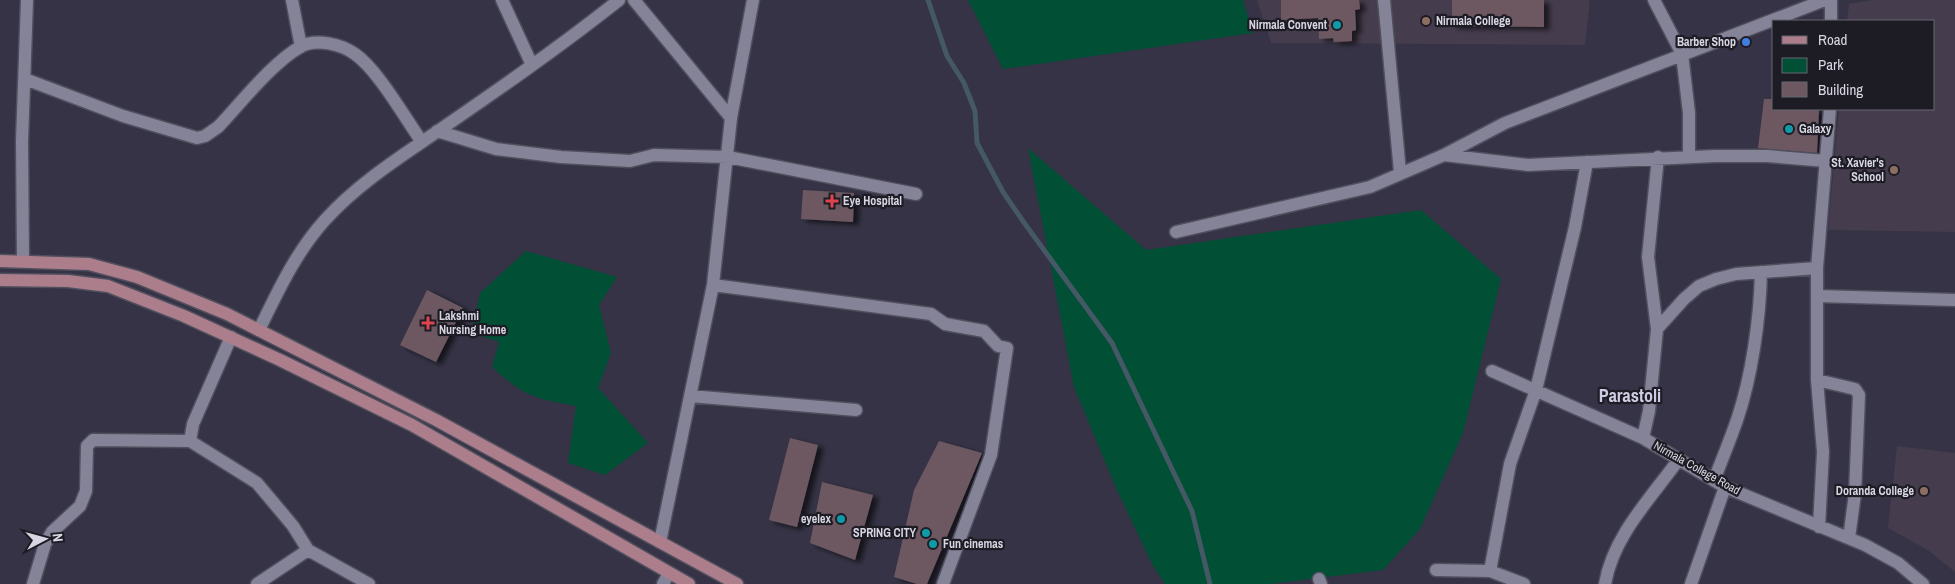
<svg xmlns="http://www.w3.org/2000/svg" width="1955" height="584" viewBox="0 0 1955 584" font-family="'Archivo Narrow',sans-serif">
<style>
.education{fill:#453c4d}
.green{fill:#014f35}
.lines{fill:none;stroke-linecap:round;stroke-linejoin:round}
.stream{stroke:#445865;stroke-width:5}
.building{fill:#6d5862;filter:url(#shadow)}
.minor-casing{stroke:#504f5e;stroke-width:15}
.major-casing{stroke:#504f5e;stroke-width:15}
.minor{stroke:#848398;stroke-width:12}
.major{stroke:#ac7d8a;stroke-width:12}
.education-dot{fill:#8d6e63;stroke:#1d1c24;stroke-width:2}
.culture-dot{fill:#0f9aa8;stroke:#1d1c24;stroke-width:2}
.shop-dot{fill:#3f7fe0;stroke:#1d1c24;stroke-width:2}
.health-dot{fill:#e0444e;stroke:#1d1c24;stroke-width:2}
.labels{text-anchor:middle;stroke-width:4.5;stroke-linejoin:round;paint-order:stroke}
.poi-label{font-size:12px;font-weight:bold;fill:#d7d6e2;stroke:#1d1c24;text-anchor:end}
.street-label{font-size:12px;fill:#d7d6e2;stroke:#1d1c24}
.district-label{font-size:18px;font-weight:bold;fill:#cecce4;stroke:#1d1c24}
</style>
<defs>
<filter id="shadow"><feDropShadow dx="5.5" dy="3" stdDeviation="2.5" flood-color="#0009"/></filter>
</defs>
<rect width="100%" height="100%" fill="#353345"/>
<path class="education" d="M 1257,0 L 1590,0 L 1585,45 L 1271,43 Z
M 1873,0 L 1955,0 L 1955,232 L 1828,230 L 1839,109 L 1934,109 L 1934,21 L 1847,21 L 1849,4 Z
M 1897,446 L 1955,453 L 1955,572 L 1928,550 L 1888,528 Z"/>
<path class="green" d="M 968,0 L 1243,0 L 1253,33 L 1003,69 Z
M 1028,148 L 1146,250 L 1421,210 L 1501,279 L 1463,433 L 1420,529 L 1383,570 L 1270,584 L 1165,584 L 1152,564 L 1117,490 L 1074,387 Z
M 526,251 L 617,277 L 599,305 L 611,353 L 598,388 L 648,443 L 605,475 L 568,463 L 576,406 C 534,398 525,397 492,367 L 499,342 L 472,333 L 480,293 Z"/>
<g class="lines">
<path class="stream" d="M 928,0 L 947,56 L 964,83 L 975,111 L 977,143 L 1003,192 L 1025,224 L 1112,343 L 1192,511 L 1210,584"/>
</g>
<path class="building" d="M 1281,0 L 1359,0 L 1360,9 L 1355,10 L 1356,30 L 1352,31 L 1352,41 L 1334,42 L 1333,38 L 1319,39 L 1318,18 L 1281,20 Z
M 1452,0 L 1544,0 L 1544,27 L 1452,26 Z
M 1764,99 L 1774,99 L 1774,109 L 1819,109 L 1817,153 L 1758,148 Z
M 803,190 L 854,193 L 853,222 L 801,219 Z
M 427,290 L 463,308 L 436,362 L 400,345 Z
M 790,438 L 818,445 L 797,527 L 769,520 Z
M 939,441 L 982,453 L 927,584 L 917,584 L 894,577 L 914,490 Z
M 822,482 L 873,495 L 855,560 L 810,543 Z"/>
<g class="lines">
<g class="minor-casing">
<path id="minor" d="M 292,0 L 301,47
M 502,0 L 532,65
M 634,0 L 731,118
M 1384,0 L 1400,172
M 1654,0 L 1682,54 L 1689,113 L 1689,156
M 1831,21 L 1831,0
M 25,79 L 123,116 L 197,138 L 205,136 L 218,127 C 240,104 272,63 300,47 C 316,38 341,44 355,54 C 378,70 405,118 422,142
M 437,131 L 496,149 L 561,157 L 630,161 L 654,155 L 728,157 L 916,194
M 1444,155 L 1528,165 L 1715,156 L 1767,156 L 1826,161
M 1176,232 L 1370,187 L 1444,155 L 1505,123 L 1825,0
M 23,261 L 22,141 L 27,0
M 713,285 L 931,314 L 945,324 L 984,331 L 998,346 L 1007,348 L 991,455 L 943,584
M 1817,296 L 1955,300
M 1657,329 L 1648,257 L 1658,157
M 259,330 C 278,291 296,252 325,220 C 353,189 388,165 422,142 C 489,96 556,50 619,0
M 231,337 L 193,424 L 190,441 L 257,483 L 293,526 L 308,550 L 369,584
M 1492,371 L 1643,438 L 1725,487 L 1865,545 L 1898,563 L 1923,584
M 1817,380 L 1855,389 L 1859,395 L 1855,494 L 1849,538
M 690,396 L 856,410
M 1643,438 L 1649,411 L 1657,329 L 1684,299 L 1699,286 L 1716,279 L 1736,274 L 1817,268
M 1714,480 C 1722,460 1730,440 1737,420 C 1752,376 1760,318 1761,272
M 1819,527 L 1823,452 L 1817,380 L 1817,268 L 1830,109
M 660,542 L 713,285 L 731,118 L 753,0
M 1436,570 L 1490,571 L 1524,584
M 1490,571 L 1510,464 L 1536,390 L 1575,227 L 1587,162
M 1319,579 L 1321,584
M 33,584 L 45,544 L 52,532 L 80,506 L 86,491 L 87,446 L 93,440 L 190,441
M 257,584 L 308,550
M 663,584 L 669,573
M 1605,584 C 1613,536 1651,498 1679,459
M 1691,584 L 1725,487"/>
</g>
<g class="major-casing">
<path id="major" d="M 0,261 L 89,264 L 137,277 L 227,314 L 436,420 L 737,584
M 0,280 L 68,281 L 108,286 L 184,316 L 280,360 L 412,425 L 689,584"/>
</g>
<use href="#minor" class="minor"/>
<use href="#major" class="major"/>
</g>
<g class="education-dot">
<circle cx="1426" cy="21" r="5"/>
<circle cx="1894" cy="170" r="5"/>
<circle cx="1924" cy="491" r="5"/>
</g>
<g class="culture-dot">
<circle cx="1337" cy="25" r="5"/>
<circle cx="1789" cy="129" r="5"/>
<circle cx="841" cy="519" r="5"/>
<circle cx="926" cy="533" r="5"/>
<circle cx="933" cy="544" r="5"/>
</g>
<circle class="shop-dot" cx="1746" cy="42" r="5"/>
<g class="health-dot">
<path d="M829.5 193.5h5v5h5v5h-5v5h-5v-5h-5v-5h5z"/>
<path d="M425.5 315.5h5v5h5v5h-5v5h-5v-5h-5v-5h5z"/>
</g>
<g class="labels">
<g class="poi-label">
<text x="1436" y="25" text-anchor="start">Nirmala College</text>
<text x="1327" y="29">Nirmala Convent</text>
<text x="1736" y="46">Barber Shop</text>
<text x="1799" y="133" text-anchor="start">Galaxy</text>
<text x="1884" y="167">St. Xavier's<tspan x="1884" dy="14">School</tspan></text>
<text x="843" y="205" text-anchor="start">Eye Hospital</text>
<text x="439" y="320" text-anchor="start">Lakshmi<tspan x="439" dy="14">Nursing Home</tspan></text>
<text x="1914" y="495">Doranda College</text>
<text x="831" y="523">eyelex</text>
<text x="916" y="537">SPRING CITY</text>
<text x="943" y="548" text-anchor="start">Fun cinemas</text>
</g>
<g class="street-label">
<text transform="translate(1697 468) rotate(29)" y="4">Nirmala College Road</text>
</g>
<g class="district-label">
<text x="1630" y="402">Parastoli</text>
</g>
</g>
<rect x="1772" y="20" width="162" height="90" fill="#1d1c24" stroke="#676670"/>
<rect x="1782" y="36" width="25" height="8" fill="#ac7d8a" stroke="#676670"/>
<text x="1818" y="45" font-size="15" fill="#d7d6e2">Road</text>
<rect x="1782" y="58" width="25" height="15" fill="#014f35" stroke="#676670"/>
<text x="1818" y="70" font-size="15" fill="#d7d6e2">Park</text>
<rect x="1782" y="82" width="25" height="15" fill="#6d5862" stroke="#676670"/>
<text x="1818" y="95" font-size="15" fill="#d7d6e2">Building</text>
<g transform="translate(45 539) rotate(84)" stroke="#1d1c24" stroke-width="4" paint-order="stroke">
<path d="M0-4L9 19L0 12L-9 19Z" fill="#d7d6e2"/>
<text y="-8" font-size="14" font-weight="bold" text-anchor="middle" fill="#d7d6e2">N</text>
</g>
</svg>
